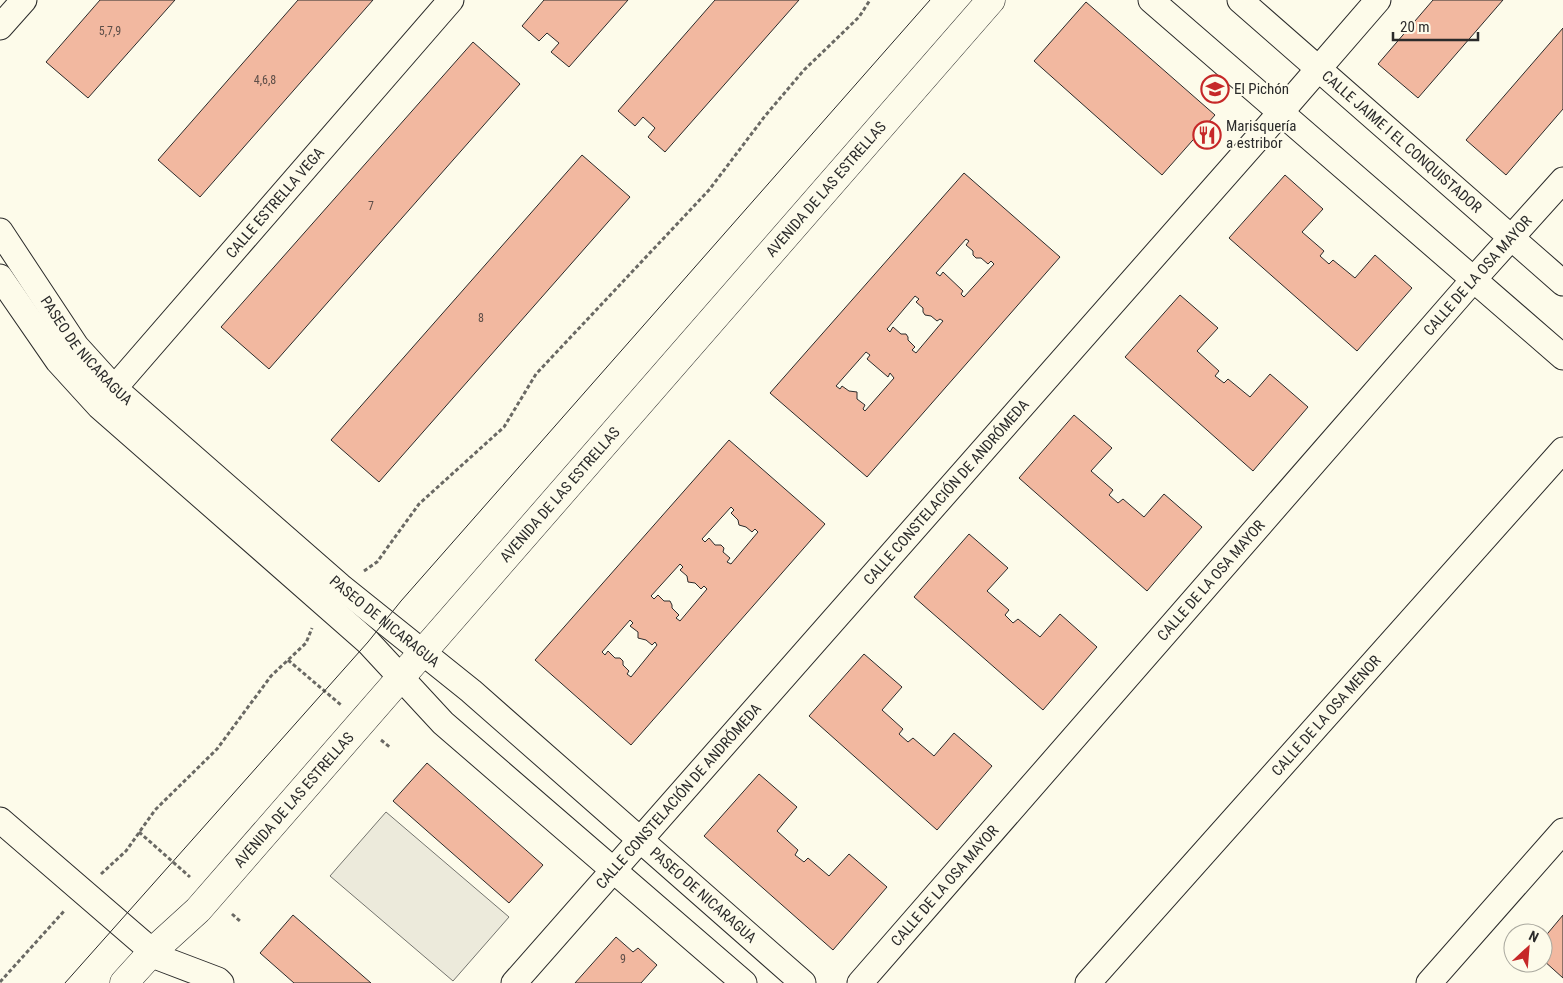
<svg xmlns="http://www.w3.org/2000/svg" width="1563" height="983" viewBox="0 0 1563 983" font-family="'Roboto Condensed',sans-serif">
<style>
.parking{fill:#eceadb;stroke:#74746e}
.building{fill:#f2b8a0;stroke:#2b2b2b;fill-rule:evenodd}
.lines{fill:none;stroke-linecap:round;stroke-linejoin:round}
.street-casing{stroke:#2b2b2b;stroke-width:27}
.secondary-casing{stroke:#2b2b2b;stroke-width:29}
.path{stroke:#6a6964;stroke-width:3;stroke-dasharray:4 2.5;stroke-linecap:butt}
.street{stroke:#fdfbea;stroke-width:25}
.secondary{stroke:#fdfbea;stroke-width:28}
.tram{stroke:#2b2b2b;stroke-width:1}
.labels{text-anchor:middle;stroke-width:4;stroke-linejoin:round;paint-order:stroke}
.number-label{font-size:12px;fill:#5d4e48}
.poi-label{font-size:15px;fill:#2b2b2b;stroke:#fdfbea;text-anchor:start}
.street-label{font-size:15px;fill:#2b2b2b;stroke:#fdfbea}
</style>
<rect width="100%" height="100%" fill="#fdfbea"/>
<path class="parking" d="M 386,812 L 509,917 L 453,981 L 330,876 Z"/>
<path class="building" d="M 100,0 L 175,0 L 88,98 L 46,62 Z
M 298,0 L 373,0 L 200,197 L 158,160 Z
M 544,0 L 628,0 L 569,67 L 551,52 L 559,43 L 547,33 L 539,41 L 522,26 Z
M 715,0 L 799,0 L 665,152 L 648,137 L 655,128 L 643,117 L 635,126 L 618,111 Z
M 1433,0 L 1503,0 L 1418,98 L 1378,64 Z
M 1086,2 L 1215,115 L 1162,175 L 1034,61 Z
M 1563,28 L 1563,109 L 1506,175 L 1466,140 Z
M 473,42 L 520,84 L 269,369 L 221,327 Z
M 582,155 L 630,197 L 379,482 L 331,440 Z
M 964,173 L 1060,257 L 867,477 L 770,393 ZM 966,239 L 969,241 L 966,245 L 973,251 L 973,255 L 976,258 L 981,258 L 988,264 L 991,261 L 994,264 L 964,297 L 961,294 L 963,291 L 943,272 L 940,276 L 936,273 ZM 915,296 L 919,299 L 916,302 L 923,308 L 923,312 L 925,315 L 931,316 L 937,321 L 940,319 L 943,321 L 916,353 L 912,350 L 915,347 L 908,340 L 908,337 L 906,334 L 901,334 L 893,327 L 890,332 L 887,329 ZM 866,352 L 870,355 L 867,359 L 888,377 L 890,373 L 894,378 L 865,411 L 863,409 L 865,405 L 857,399 L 857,392 L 849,391 L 842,386 L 840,389 L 836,386 Z
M 1285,175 L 1323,209 L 1302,232 L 1324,251 L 1320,256 L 1329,264 L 1333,260 L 1355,278 L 1375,255 L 1412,288 L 1357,351 L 1229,238 Z
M 1180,295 L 1218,328 L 1197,351 L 1219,371 L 1215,376 L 1224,383 L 1228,379 L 1250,397 L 1270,374 L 1308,407 L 1253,471 L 1125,357 Z
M 1074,415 L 1112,448 L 1091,471 L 1113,490 L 1109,495 L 1118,503 L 1123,499 L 1144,517 L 1164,494 L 1202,527 L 1147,591 L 1019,478 Z
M 729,440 L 825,524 L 631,745 L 535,660 ZM 731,507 L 734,510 L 731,513 L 738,520 L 739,525 L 746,527 L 752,532 L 755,529 L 758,532 L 731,564 L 727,562 L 730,558 L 723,552 L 724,548 L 721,545 L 715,545 L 709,538 L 705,542 L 702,539 ZM 680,564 L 683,567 L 680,570 L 687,576 L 688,582 L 695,583 L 701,589 L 704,586 L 707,589 L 680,621 L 676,618 L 679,615 L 672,608 L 672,605 L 670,601 L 664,601 L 658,595 L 654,599 L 651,596 ZM 630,620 L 633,623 L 630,626 L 638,632 L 638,638 L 646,640 L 652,645 L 655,642 L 657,645 L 631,677 L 627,674 L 629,671 L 623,665 L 623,661 L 620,658 L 615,658 L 608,651 L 605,655 L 602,652 Z
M 969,534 L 1008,568 L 987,591 L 1009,610 L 1005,615 L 1013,623 L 1018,619 L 1040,637 L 1060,614 L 1097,647 L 1043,710 L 914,597 Z
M 864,654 L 902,687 L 882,710 L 903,729 L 899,734 L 908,742 L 913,738 L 934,756 L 954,733 L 992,766 L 937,830 L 809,716 Z
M 427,763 L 543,865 L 509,903 L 393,801 Z
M 759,774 L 797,807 L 777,831 L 798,850 L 795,855 L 804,862 L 808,858 L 829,876 L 849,854 L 887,887 L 833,950 L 704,836 Z
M 293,915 L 371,983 L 294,983 L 260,953 Z
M 1563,915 L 1563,978 L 1543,960 L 1543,939 Z
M 616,937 L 633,952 L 638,948 L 657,965 L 641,983 L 575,983 Z"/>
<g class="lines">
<g class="street-casing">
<g id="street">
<path d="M 1151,0 L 1563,357"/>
<path id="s1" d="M 1240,0 L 1563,283"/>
<path d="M 0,27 L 24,0"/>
<path id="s2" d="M 0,231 L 76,346 L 115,389 L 340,586 L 471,691 L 803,983"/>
<path d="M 0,277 L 58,361 L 99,406 L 368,642 L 443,723 L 744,983"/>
<path id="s3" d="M 104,400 L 451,0"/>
<path d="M 0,820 L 160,958 L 218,980 L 221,983"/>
<path id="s4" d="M 514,983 L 1281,112 L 1378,0"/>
<path id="s5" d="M 860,983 L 1474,279 L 1563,180"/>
<path id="s6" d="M 1088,983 L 1563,450"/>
<path d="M 1429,983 L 1563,831"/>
</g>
</g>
<g class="secondary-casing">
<g id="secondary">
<path id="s7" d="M 124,983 L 153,951 L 198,910 L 991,0"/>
</g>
</g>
<path class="path" d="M 364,571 L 377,562 L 419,504 L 504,427 L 536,374 L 709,190 L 765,116 L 804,70 L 859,17 L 870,0
M 288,660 L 341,705
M 381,740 L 391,748
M 139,832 L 190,877
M 101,874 L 126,851 L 155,810 L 217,749 L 271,676 L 306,643 L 312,628
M 232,914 L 241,922
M 0,982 L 65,910"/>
<use href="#street" class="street"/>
<use href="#secondary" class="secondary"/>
<path class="tram" d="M 65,983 L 368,642 L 401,601 L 930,0"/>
</g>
<defs>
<g id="school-ring" transform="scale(1.4375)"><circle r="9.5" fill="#fdfbea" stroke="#c62828" stroke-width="1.5"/><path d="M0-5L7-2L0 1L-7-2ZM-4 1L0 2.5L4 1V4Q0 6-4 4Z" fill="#c62828"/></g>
<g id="restaurant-ring" transform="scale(1.4375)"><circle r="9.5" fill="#fdfbea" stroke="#c62828" stroke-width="1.5"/><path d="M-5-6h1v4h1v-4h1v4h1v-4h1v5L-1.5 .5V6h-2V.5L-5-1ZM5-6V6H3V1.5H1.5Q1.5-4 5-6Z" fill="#c62828"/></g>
</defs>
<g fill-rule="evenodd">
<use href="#school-ring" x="1215" y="89"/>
<use href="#restaurant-ring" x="1207" y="135"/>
</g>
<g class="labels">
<g class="number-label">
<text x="110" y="35">5,7,9</text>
<text x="265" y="84">4,6,8</text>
<text x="371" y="210">7</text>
<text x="481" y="322">8</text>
<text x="623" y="963">9</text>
</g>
<g class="poi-label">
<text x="1234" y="94">El Pichón</text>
<text x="1226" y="131">Marisquería<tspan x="1226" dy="17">a estribor</tspan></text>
</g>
<g class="street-label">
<text dy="5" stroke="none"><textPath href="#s1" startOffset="215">CALLE JAIME I EL CONQUISTADOR</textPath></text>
<text dy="5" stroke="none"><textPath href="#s7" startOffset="1060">AVENIDA DE LAS ESTRELLAS</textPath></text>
<text dy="5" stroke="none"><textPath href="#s3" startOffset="261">CALLE ESTRELLA VEGA</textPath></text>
<text dy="5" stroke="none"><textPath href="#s5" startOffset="939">CALLE DE LA OSA MAYOR</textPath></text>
<text dy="5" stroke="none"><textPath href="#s2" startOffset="148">PASEO DE NICARAGUA</textPath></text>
<text dy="5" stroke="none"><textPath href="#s4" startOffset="654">CALLE CONSTELACIÓN DE ANDRÓMEDA</textPath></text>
<text dy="5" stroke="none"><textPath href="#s7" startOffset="655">AVENIDA DE LAS ESTRELLAS</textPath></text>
<text dy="5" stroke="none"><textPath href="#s5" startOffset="534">CALLE DE LA OSA MAYOR</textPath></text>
<text dy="5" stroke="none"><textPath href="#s2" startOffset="552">PASEO DE NICARAGUA</textPath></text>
<text dy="5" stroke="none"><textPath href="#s6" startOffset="358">CALLE DE LA OSA MENOR</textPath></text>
<text dy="5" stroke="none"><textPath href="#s4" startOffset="249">CALLE CONSTELACIÓN DE ANDRÓMEDA</textPath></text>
<text dy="5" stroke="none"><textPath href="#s7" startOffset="250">AVENIDA DE LAS ESTRELLAS</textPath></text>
<text dy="5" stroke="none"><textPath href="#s5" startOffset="129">CALLE DE LA OSA MAYOR</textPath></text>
<text dy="5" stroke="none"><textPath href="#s2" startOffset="972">PASEO DE NICARAGUA</textPath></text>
</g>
</g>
<g transform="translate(1528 948) rotate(26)"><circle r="24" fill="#fdfbea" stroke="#a9a89e"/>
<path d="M0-4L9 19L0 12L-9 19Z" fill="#c62828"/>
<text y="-8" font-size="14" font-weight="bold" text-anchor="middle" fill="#2b2b2b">N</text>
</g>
<path d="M1393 32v8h85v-8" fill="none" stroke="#2b2b2b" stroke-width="2.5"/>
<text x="1400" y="32" font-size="15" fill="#2b2b2b" stroke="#fdfbea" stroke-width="4" paint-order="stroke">20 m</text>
</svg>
